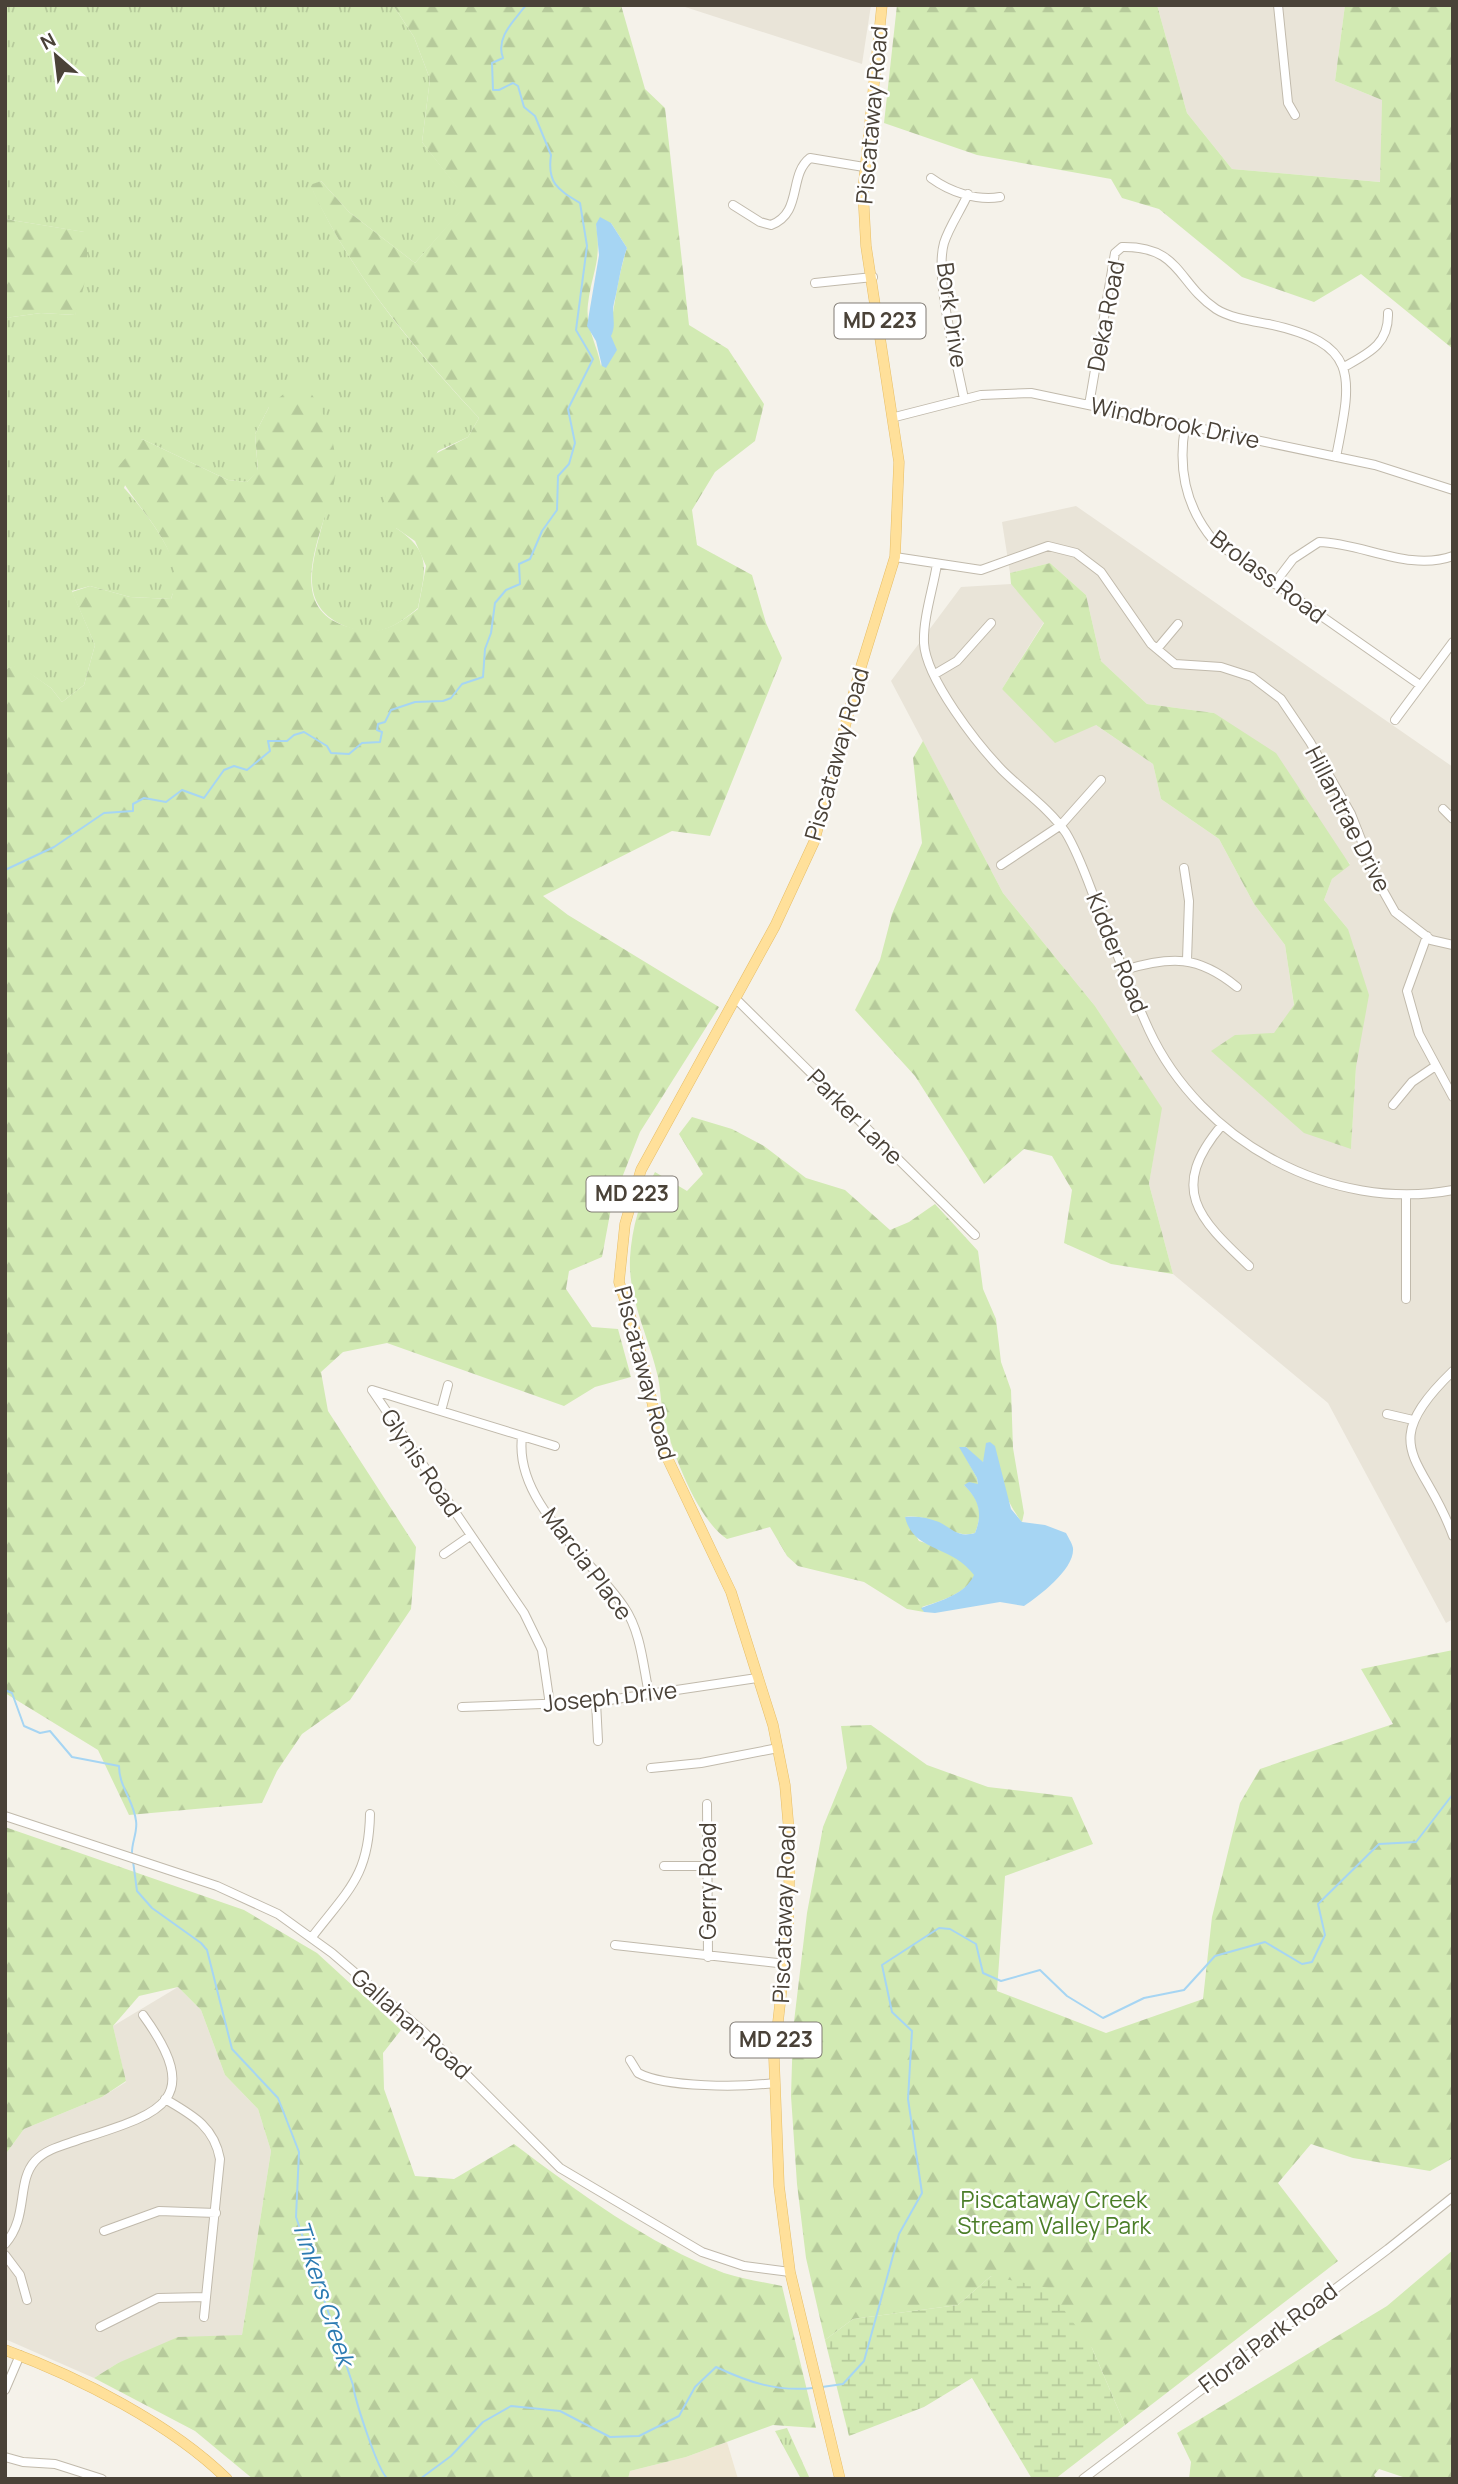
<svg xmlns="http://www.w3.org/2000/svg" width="1458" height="2484" viewBox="0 0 1458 2484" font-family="Manrope,sans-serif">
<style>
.residential{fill:#e9e4d8}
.education{fill:#efe7d4}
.grass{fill:url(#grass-tufts)}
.forest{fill:url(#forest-firs);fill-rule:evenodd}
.wetland{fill:url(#wetland-marsh)}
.water{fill:#a6d5f3}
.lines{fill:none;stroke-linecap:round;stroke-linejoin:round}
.stream{stroke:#a6d5f3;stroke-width:2}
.minor-casing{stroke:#c1baac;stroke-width:10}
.major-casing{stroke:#e7be67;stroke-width:11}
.minor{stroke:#fff;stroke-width:8}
.major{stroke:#ffe09a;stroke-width:10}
.labels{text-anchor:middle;stroke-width:5;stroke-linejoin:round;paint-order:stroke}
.shield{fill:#fff;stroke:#807b74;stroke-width:2}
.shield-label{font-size:21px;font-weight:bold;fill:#4a4238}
.street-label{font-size:23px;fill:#4a4238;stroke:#fff}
.park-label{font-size:23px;fill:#4b7e28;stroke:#fff}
.water-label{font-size:24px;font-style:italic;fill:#2c7bb2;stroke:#fff}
</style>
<defs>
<pattern id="grass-tufts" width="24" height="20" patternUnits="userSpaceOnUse" patternTransform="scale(1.75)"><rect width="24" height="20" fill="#d2eab3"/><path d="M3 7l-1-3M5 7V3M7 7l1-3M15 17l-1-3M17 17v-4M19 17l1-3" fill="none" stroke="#b6ca9b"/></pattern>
<pattern id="forest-firs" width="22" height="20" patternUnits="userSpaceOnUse" patternTransform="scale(1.75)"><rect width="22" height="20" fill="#d2eab3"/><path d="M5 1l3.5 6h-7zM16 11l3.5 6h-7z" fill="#b6ca9b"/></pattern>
<pattern id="wetland-marsh" width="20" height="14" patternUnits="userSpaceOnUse" patternTransform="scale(1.75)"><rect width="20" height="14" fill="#d2eab3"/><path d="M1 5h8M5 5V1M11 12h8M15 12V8" fill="none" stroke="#b6ca9b"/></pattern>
</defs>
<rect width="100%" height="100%" fill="#f5f2ea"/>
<path class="residential" d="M 676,5 L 871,5 L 862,64 L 682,6 Z
M 1157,5 L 1345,5 L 1335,81 L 1382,100 L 1381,182 L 1232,169 L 1187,113 Z
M 1076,506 L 1453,767 L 1453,1619 L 1446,1623 L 1328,1403 L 1173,1274 L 1149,1184 L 1161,1108 L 1095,1006 L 1003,893 L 891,681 L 961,587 L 1011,584 L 1044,622 L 1002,689 L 1096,725 L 1153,764 L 1161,799 L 1219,839 L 1254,904 L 1285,945 L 1294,1006 L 1274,1034 L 1235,1035 L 1351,1148 L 1356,1067 L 1348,929 L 1324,900 L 1332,879 L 1350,864 L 1214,713 L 1147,704 L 1101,661 L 1086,595 L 1050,563 L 1010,573 L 1002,522 Z
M 178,1987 L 201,2010 L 225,2075 L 258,2109 L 271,2151 L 242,2335 L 118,2363 L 94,2378 L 5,2339 L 5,2155 L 24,2129 L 102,2097 L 126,2082 L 113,2026 Z"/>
<path class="education" d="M 727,2442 L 738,2479 L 628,2479 L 630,2471 L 686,2457 Z"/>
<path class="grass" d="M 5,5 L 393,5 L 414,37 L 430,79 L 422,142 L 469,202 L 415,263 L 349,212 L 321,181 L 311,186 C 351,274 413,348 479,418 L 468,437 L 438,451 L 396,528 C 433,553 425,569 418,608 C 396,626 379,638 350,628 C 296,609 312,564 323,522 C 328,503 332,483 336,464 L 269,407 L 255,434 L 258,471 L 247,482 L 228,480 L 142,439 L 124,488 C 142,507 180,556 177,583 C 176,588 172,594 171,599 L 130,597 L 90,586 L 72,591 L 95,645 L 84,685 L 62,702 L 51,688 L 19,666 L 5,669 L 5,318 L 41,313 L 75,315 L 84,232 L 5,219 Z
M 787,2428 L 810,2479 L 801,2479 L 775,2431 Z"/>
<path class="forest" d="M 393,5 L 621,5 L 645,89 L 665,108 L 689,325 L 728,349 L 764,404 L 755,441 L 715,472 L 692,510 L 697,545 L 752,575 L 766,623 L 782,658 L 710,836 L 672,831 L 543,896 L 568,915 L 719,1007 L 640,1132 L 612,1203 L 602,1257 L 569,1271 L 566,1289 L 592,1327 L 618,1329 L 631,1377 L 595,1387 L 564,1406 L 387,1343 L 343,1352 L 321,1372 L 328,1411 L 416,1547 L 411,1609 L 350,1700 L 302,1734 L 277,1771 L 262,1803 L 129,1815 L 98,1750 L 5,1693 L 5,669 L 19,665 L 51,688 L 62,702 L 84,685 L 95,645 L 72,592 L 90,586 L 130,597 L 171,599 C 189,549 134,509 116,469 L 142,439 L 228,480 L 247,482 L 258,470 L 255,434 L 269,407 L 289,389 L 307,388 C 324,410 333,433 336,462 C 339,509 273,601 345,626 C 378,637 393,628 418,609 L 426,566 L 415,541 L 396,528 L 383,511 L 386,493 L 408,468 L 468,437 L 479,418 C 413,347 351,274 310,185 L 321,181 L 349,212 L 415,263 L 468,202 L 422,142 L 430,79 L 414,37 ZM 611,223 L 627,248 C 614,287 614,326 601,366 C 597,344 585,327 588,304 C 592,271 602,262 596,224 Z
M 897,5 L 1157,5 L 1187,113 L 1232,169 L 1380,182 L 1382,100 L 1335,81 L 1345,5 L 1453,5 L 1453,349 L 1361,274 L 1314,302 L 1242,277 L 1159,209 L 1122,198 L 1111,179 L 977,155 L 884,123 Z
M 5,219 L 85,232 C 90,262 86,286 75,315 L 41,313 L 5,318 Z
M 1050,563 L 1086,595 L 1101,661 L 1147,704 L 1214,713 L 1276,753 L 1350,865 L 1332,879 L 1324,900 L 1348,929 L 1369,995 L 1356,1067 L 1351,1149 L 1304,1133 L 1211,1051 L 1235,1035 L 1274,1033 L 1294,1005 L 1285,945 L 1254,904 L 1219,839 L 1161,799 L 1153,764 L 1096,725 L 1055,743 L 1002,689 L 1044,623 L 1011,584 L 1010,573 Z
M 923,741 L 1003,893 L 1095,1006 L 1162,1108 L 1149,1184 L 1173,1274 L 1111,1264 L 1064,1243 L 1072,1190 L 1052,1156 L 1024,1149 L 984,1184 L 915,1076 L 855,1010 L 880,960 L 892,914 L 922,843 L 913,758 Z
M 692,1117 L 732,1129 L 764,1146 L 806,1178 L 845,1190 L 890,1230 L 909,1222 L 935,1204 L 978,1251 L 983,1289 L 996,1319 L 1001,1362 L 1011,1390 L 1013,1448 L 1024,1513 L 1022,1522 C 1006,1503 999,1475 987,1453 L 983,1462 L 978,1461 L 966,1447 L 960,1447 L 977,1478 L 978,1484 L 964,1485 C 980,1500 983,1513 975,1533 C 949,1540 937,1513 905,1517 L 919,1541 C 941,1548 960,1556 975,1575 C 966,1594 940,1601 922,1607 L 924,1612 L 907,1609 L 864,1582 L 798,1566 L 787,1556 L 770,1527 L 727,1539 C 698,1520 675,1458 665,1424 C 661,1409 661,1392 658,1377 C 649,1337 628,1299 630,1258 C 632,1227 640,1199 655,1172 L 687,1191 L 703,1174 L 679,1134 Z
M 1453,1650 L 1453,2158 L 1430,2171 L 1353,2158 L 1311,2144 L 1278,2183 L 1338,2261 L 1125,2425 L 1092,2348 L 991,2276 L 958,2305 L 853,2319 L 825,2340 L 806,2258 L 797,2184 L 791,2096 L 793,2030 L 807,1913 L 823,1827 L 847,1768 L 841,1726 L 871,1725 L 927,1765 L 988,1787 L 1072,1797 L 1093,1844 L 1005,1876 L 997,1991 L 1106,2033 L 1203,1999 L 1212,1917 L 1240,1803 L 1260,1769 L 1393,1724 L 1361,1669 Z
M 5,1827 L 244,1910 L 317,1953 L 401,2030 L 383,2053 L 384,2089 L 415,2176 L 454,2179 L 514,2144 C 578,2192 648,2244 724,2273 C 742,2279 763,2282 782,2286 L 816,2428 L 773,2425 L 686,2457 L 630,2471 L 628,2479 L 253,2479 L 195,2431 L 94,2378 L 118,2363 L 178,2337 L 242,2335 L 271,2151 L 258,2109 L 225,2075 L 201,2010 L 178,1987 L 139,1996 L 113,2026 L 126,2081 L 102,2097 L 24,2129 L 5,2155 Z
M 1453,2250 L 1451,2479 L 1409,2479 L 1379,2469 L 1374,2475 L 1377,2479 L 1189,2479 L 1191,2462 L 1177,2433 L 1387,2306 Z"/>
<path class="wetland" d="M 991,2276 L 1048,2288 L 1092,2348 L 1125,2425 L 1055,2479 L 1032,2479 L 972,2378 L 924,2407 L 849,2436 L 825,2340 L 853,2319 L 958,2305 Z"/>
<path class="water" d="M 600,217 L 611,223 L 627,248 C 620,268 619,283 614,303 C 611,314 617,325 611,336 L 617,350 L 606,368 L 602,366 L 596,341 L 587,326 L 599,255 L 596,224 Z
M 990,1442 L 995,1446 L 1011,1509 L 1022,1522 L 1045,1525 L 1066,1533 C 1068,1537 1072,1543 1073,1548 C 1075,1569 1039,1596 1024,1606 L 1000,1602 L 935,1613 L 924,1612 L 921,1608 C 940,1601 966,1594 974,1575 C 952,1545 913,1552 905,1517 C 917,1516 927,1517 939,1522 C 953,1529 958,1538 975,1533 C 983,1513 979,1500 964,1485 L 969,1482 L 978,1484 L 977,1478 L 959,1447 L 966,1447 L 983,1462 L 986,1443 Z"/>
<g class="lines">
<path class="stream" d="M 5,870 L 54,847 L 104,813 L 133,811 L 133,804 L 144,798 L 166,802 L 182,790 L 204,798 L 224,770 L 234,766 L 247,770 L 270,751 L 268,741 L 287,741 L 294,735 L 304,732 L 327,746 L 331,753 L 349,754 L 362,743 L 380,742 L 382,732 L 377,730 L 378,724 L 385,722 L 391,710 L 415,702 L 443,701 L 451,698 L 462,684 L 483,677 L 485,649 L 491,633 L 495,603 L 506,590 L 520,584 L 519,564 L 530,559 L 542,531 L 557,510 L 558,476 L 569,464 L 575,443 L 568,409 L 593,359 L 576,330 L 587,246 L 580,203 C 557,189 547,183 551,155 L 535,116 L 524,107 L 518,86 L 513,83 L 499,90 L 493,90 L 492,63 L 503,58 C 495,37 515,20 526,5
M 5,1690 L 12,1693 L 24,1726 L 40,1733 L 50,1731 L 72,1757 L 119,1766 C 119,1787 134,1801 136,1821 C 138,1832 131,1843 132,1855
M 133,1861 L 137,1891 L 152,1908 L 201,1943 L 207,1950 L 232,2049 L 278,2098 L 299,2152 L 296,2217 L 353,2385 C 355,2400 378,2472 388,2479
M 822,2387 L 843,2384 L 864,2361 L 899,2234 L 922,2193 L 908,2099 L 912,2031 L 892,2012 L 882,1965 L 939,1928 L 950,1929 L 976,1944 L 983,1973 L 1001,1981 L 1040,1970 L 1067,1996 L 1103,2018 L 1144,1998 L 1184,1990 L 1215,1956 L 1265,1942 L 1302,1964 L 1312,1962 L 1325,1935 L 1318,1904 L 1379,1844 L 1416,1842 L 1453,1794
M 420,2479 L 451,2456 L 483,2422 L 511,2406 L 560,2411 L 610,2437 L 639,2436 L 679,2416 L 695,2387 L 716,2367 C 748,2382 777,2392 813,2388"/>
<g class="minor-casing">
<path id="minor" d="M 1278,5 L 1288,103 L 1295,115
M 931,178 C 950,192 977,201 1000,197
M 733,205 L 760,222 L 771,225 C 803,213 788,175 810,158 L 864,167
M 815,283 L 873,277
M 1344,367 C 1369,353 1389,344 1388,313
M 964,399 C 957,362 934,278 944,243 C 949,227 961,210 968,194
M 1089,405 L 1115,253 L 1122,247 C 1181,246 1177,283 1216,309 C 1230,318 1252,321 1268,324 C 1361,344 1352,376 1336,457
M 895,417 L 981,395 L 1031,393 L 1375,465 L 1453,490
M 1185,427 C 1178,468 1186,508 1214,541 L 1420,685
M 895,557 L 981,570 L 1048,546 L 1076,553 L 1101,572 L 1151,644 L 1175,664 L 1221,667 L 1252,677 L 1281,699 L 1310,742 L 1351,814 L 1377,880 L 1395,912 L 1431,940 L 1453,945
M 937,564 C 933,589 923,618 924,643 C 926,679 977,744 1002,770 C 1023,791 1049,808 1066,833 C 1078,853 1086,876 1094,897 C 1112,941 1129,986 1149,1030 C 1201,1142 1332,1213 1453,1190
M 1274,584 L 1293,559 L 1319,542 C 1363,543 1409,572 1453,556
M 1157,649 L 1178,624
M 935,674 L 957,661 L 991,623
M 1395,720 L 1453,642
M 1443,809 L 1453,819
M 1001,865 L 1061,825 L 1101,780
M 1184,868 L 1189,901 L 1187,960
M 1427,936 L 1407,991 L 1419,1034 L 1453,1097
M 1124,970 C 1171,956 1198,955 1237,987
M 735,998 L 975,1235
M 1393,1105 L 1412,1082 L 1434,1067
M 1222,1125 C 1168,1189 1198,1218 1249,1266
M 1406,1196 L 1406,1299
M 1453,1371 C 1373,1448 1425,1457 1453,1536
M 441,1411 L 448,1385
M 1387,1414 L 1413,1420
M 522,1437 C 514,1503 591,1558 624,1607 C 641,1632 643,1665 649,1694
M 444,1554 L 470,1536
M 596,1702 L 598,1741
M 550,1705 L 542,1650 L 524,1613 L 372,1390 L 555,1446
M 462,1707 L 596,1702 L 757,1678
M 651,1768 L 701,1763 L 778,1748
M 707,1804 L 708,1957
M 5,1816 L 217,1886 L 278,1914 L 332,1953 L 424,2032 L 560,2168 L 702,2252 L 744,2266 L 790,2272
M 664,1866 L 709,1866
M 312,1937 C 348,1890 369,1876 370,1814
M 615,1945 L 786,1964
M 630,2060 L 638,2073 C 666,2088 742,2087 774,2083
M 165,2099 C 192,2115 214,2126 220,2159 L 204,2317
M 104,2231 L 159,2211 L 216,2213
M 5,2244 C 29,2217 16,2182 35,2161 C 46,2149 64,2145 78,2140 C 158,2114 207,2103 143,2015
M 5,2255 L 20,2275 L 27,2300
M 100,2327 L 158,2298 L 206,2297
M 5,2390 L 20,2355
M 5,2457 L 23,2462 L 55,2464 L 102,2479
M 1083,2479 L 1388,2249 L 1453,2197"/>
</g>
<g class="major-casing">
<path id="major" d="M 5,2350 C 79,2377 171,2424 227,2479
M 840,2479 L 790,2272 L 779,2186 L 774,2058 L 788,1932 L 790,1843 L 785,1785 L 773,1725 L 731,1592 L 663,1449 L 637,1337 L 619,1282 L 625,1224 L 641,1170 L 775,926 L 814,842 L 860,670 L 895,557 L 899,462 L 866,246 L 863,191 L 882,5"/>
</g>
<use href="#minor" class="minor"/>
<use href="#major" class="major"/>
</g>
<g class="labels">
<g class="shield">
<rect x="834.5" y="303.5" width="91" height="35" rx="5"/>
<rect x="586.5" y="1176.5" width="91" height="35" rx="5"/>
<rect x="730.5" y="2022.5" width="91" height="35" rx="5"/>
</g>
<g class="shield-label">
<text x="880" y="328">MD 223</text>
<text x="632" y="1201">MD 223</text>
<text x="776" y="2047">MD 223</text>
</g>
<g class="street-label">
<text transform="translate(872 115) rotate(-85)" y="8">Piscataway Road</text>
<text transform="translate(952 315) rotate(82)" y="8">Bork Drive</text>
<text transform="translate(1106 316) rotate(-79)" y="8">Deka Road</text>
<text transform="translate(1175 423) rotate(12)" y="8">Windbrook Drive</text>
<text transform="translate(1268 577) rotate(37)" y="8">Brolass Road</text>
<text transform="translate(837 754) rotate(-74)" y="8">Piscataway Road</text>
<text transform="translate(1348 819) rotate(63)" y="8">Hillantrae Drive</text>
<text transform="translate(1117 953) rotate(68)" y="8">Kidder Road</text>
<text transform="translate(855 1117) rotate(45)" y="8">Parker Lane</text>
<text transform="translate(645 1373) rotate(75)" y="8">Piscataway Road</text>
<text transform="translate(421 1463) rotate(56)" y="8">Glynis Road</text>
<text transform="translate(587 1564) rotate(53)" y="8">Marcia Place</text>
<text transform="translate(610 1697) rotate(-6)" y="8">Joseph Drive</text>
<text transform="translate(708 1881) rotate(-90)" y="8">Gerry Road</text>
<text transform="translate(784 1914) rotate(-88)" y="8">Piscataway Road</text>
<text transform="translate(411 2024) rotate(42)" y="8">Gallahan Road</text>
<text transform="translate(1268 2338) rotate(-37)" y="8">Floral Park Road</text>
</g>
<g class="park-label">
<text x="1054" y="2208">Piscataway Creek<tspan x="1054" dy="26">Stream Valley Park</tspan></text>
</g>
<g class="water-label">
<text transform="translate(323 2293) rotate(72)" y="8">Tinkers Creek</text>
</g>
</g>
<rect width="1458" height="2484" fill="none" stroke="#4a4238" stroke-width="14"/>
<g transform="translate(56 56) rotate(332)" stroke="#ffffff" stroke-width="5" paint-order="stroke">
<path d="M0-5L12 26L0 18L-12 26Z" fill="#4a4238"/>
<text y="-10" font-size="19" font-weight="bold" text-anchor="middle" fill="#4a4238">N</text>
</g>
</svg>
